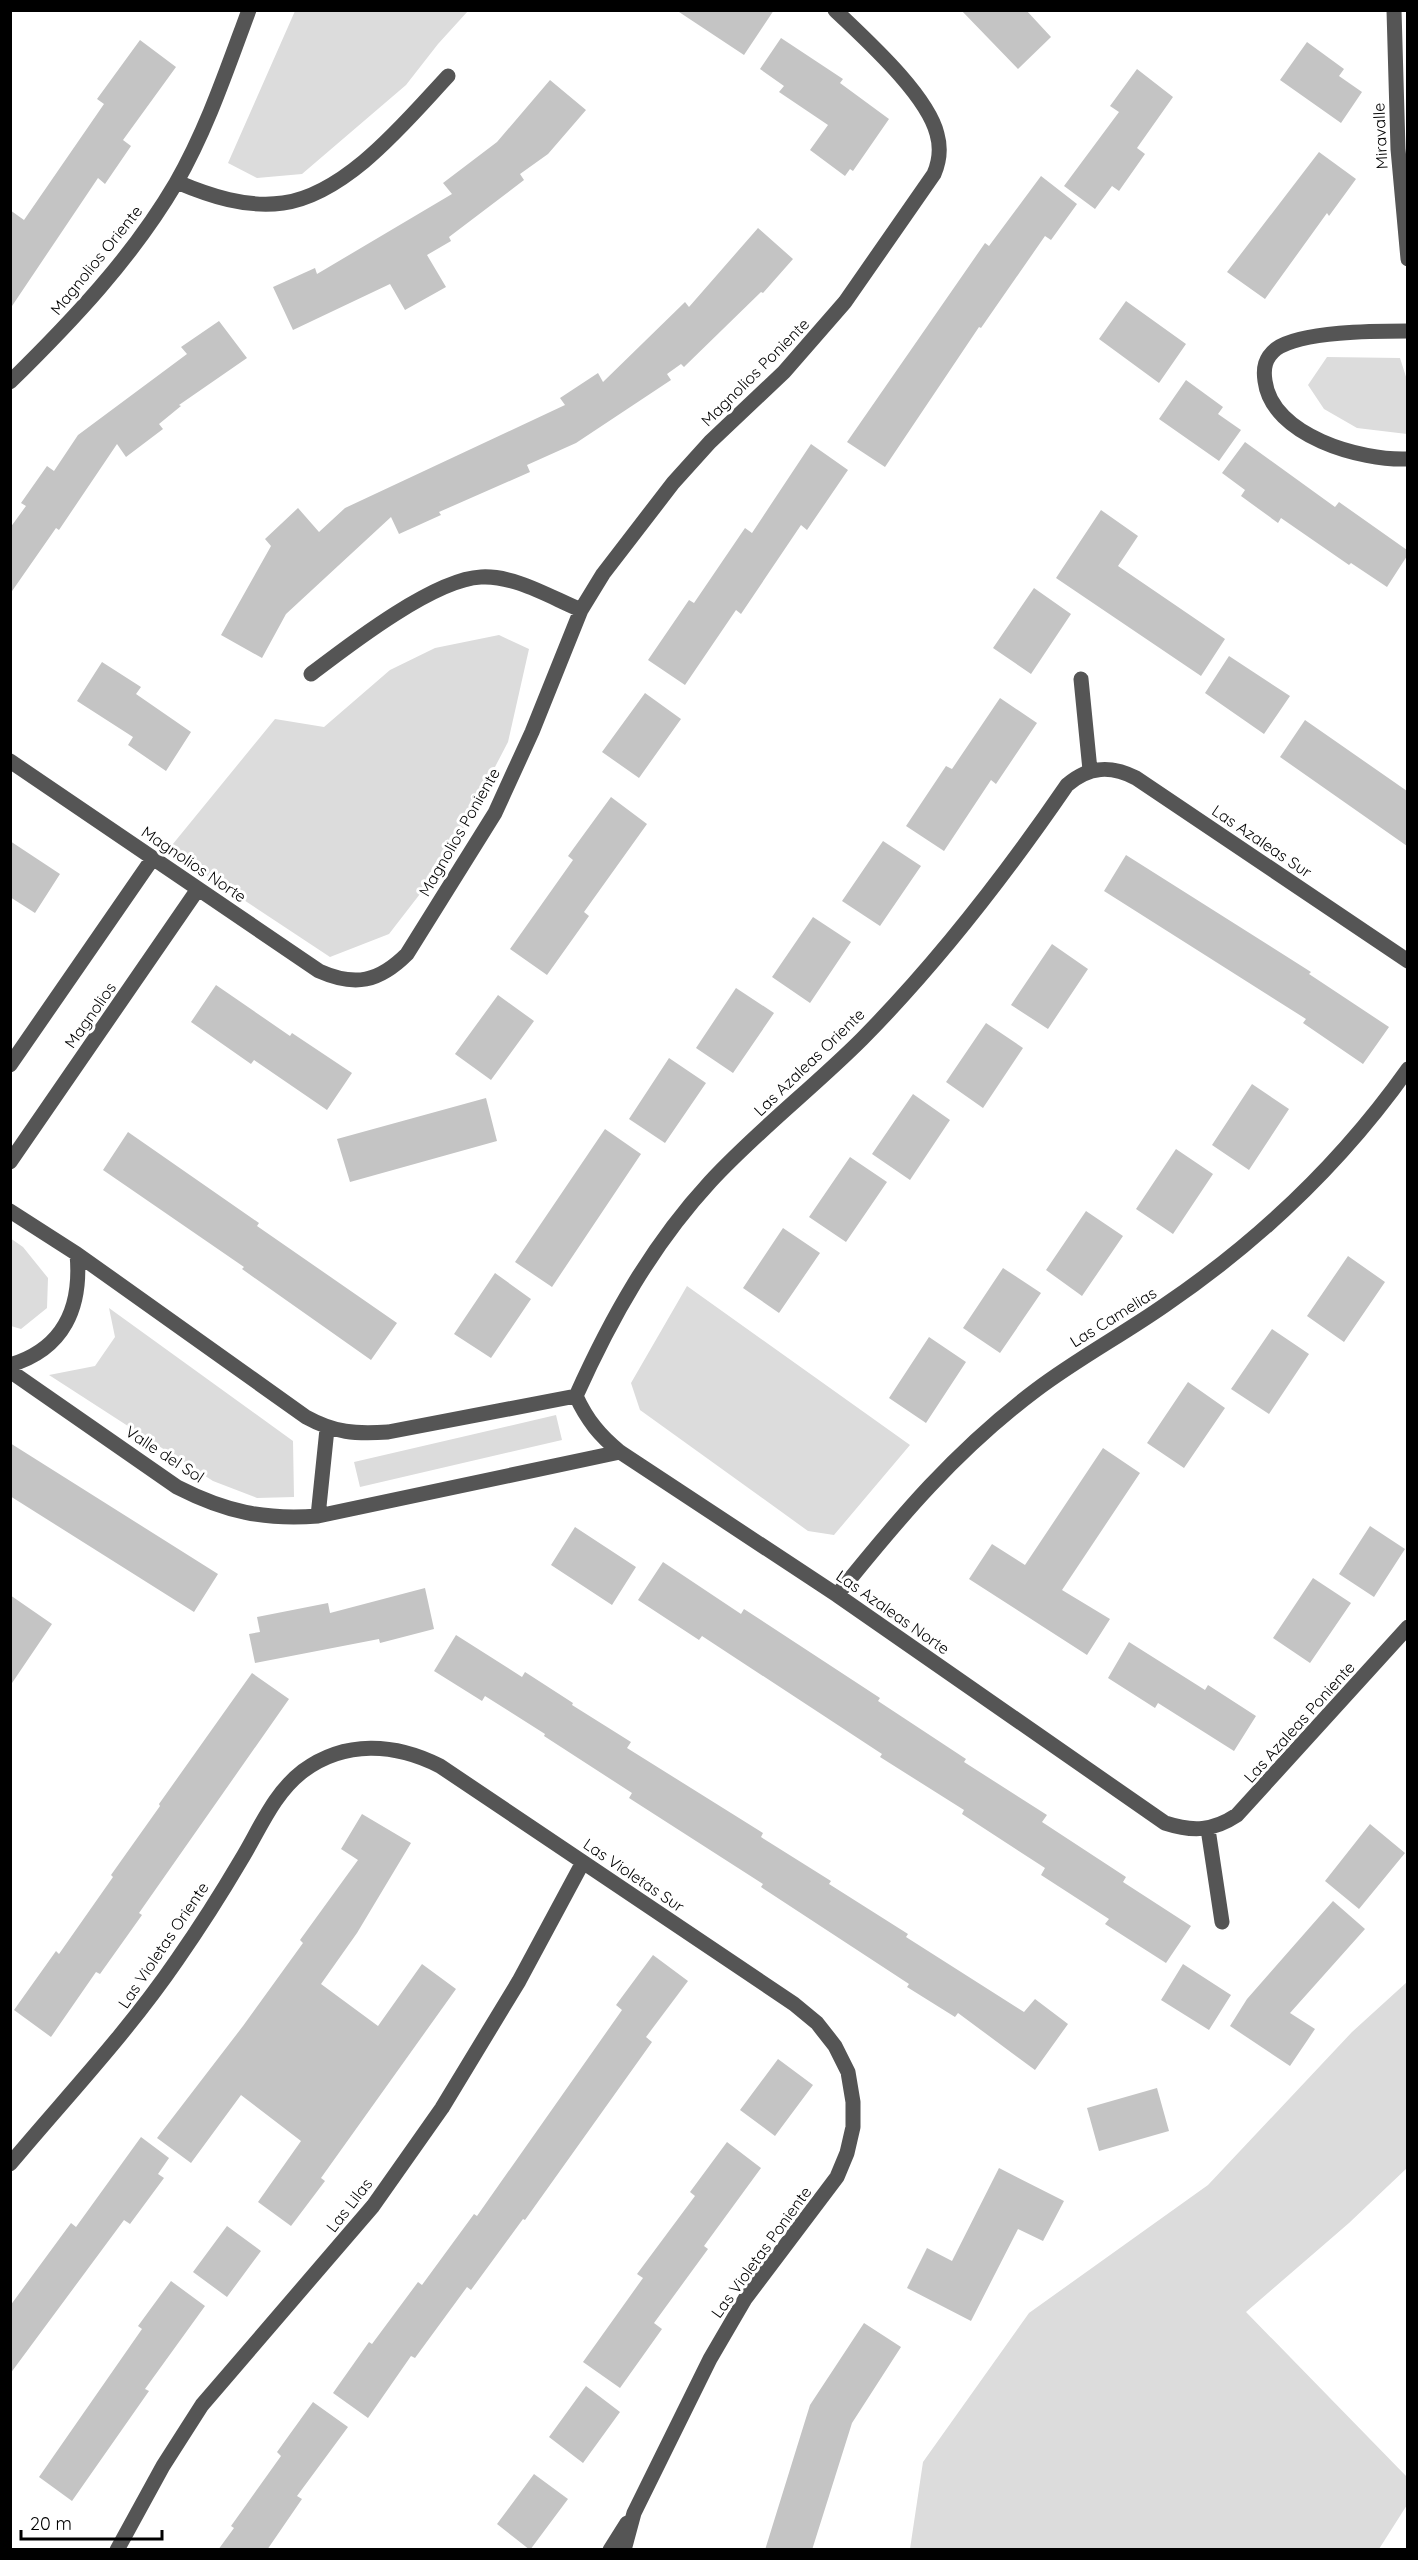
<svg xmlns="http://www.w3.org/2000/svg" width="1418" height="2560" viewBox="0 0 1418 2560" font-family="Quicksand,sans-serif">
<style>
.green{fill:#dcdcdc}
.building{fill:#c4c4c4}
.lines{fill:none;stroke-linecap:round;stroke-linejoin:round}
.minor{stroke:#555;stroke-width:15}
.labels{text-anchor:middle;stroke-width:6;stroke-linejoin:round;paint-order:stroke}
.street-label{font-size:16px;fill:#000;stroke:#fff}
</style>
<rect width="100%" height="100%" fill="#fff"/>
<path class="green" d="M 295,11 L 295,10 L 468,11 L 438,44 L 406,85 L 302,174 L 257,178 L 228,163 Z
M 1327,357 L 1400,358 L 1407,380 L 1407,434 L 1357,428 L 1324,409 L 1308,385 Z
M 499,635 L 529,649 L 508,742 L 447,859 L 389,934 L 330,957 L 168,850 L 275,719 L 324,727 L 390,670 L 435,648 Z
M 10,1238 L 23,1247 L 48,1278 L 47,1308 L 21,1329 L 11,1326 Z
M 687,1286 L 910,1445 L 834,1535 L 808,1531 L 640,1410 L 631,1383 Z
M 109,1308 L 293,1441 L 294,1497 L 257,1498 L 213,1481 L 49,1375 L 95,1366 L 115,1337 Z
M 556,1415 L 562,1440 L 360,1487 L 354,1462 Z
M 1407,1982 L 1407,2168 L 1349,2223 L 1246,2312 L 1407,2477 L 1407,2505 L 1379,2549 L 910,2549 L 923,2462 L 1029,2313 L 1208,2185 L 1352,2032 Z"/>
<path class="building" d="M 676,10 L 774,10 L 744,55 Z
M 961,10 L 1026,10 L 1051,37 L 1018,69 Z
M 781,38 L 843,79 L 840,83 L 889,119 L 853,171 L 850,169 L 845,176 L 810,150 L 828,125 L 779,92 L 784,86 L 760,69 Z
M 140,40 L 176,67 L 123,140 L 131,146 L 105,184 L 98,178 L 10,309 L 10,210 L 24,220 L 104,104 L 97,99 Z
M 1307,42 L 1344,69 L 1339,76 L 1362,92 L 1341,123 L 1280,80 Z
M 1137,69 L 1173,97 L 1137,148 L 1145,154 L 1119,191 L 1112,186 L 1095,209 L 1064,186 L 1119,112 L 1110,106 Z
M 550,80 L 586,110 L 548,154 L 520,174 L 524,180 L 449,237 L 451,241 L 427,255 L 446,287 L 405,310 L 390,284 L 293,330 L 273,287 L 315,268 L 317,274 L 452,194 L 443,183 L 497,142 Z
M 1319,152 L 1356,179 L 1329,216 L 1327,213 L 1265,299 L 1227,272 Z
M 1041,176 L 1077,204 L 1051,240 L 1045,236 L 981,328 L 979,327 L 885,467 L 847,442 L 985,243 L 989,246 Z
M 758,228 L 793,259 L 763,293 L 761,292 L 684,367 L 681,364 L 667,374 L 671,380 L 576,443 L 527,465 L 530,472 L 439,512 L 441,515 L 399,534 L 391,517 L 286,614 L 262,658 L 221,635 L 271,546 L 265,539 L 298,508 L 319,532 L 345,508 L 565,405 L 560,398 L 598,373 L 603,382 L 685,302 L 689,307 Z
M 1126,301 L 1186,344 L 1159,383 L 1099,339 Z
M 219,321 L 247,358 L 179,405 L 181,406 L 159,424 L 163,429 L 126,457 L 117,444 L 59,530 L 56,528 L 10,594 L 10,528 L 26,506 L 21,503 L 47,466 L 54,471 L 78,435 L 187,354 L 181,347 Z
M 1186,380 L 1223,407 L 1218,414 L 1241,430 L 1219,461 L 1159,419 Z
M 1245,442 L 1335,507 L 1339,502 L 1407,550 L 1407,556 L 1387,587 L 1351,563 L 1349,565 L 1281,518 L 1278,523 L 1241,496 L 1245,490 L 1222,473 Z
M 811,444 L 848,470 L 807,530 L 801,525 L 741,614 L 736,610 L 685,685 L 648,660 L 689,600 L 694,603 L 745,528 L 752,533 Z
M 1101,510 L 1138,536 L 1118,566 L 1225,639 L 1201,676 L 1056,578 Z
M 1034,588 L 1071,614 L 1031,674 L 993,648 Z
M 1229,656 L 1290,696 L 1264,734 L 1205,693 Z
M 102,662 L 141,687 L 136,694 L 191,732 L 166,771 L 128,745 L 133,737 L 77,701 Z
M 645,693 L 681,719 L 639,778 L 602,752 Z
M 1000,698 L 1037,723 L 996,784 L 991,780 L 944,851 L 906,826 L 946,766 L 952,769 Z
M 1305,720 L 1407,791 L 1407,846 L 1280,757 Z
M 611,797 L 647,824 L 584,912 L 589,916 L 547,975 L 510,949 L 573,860 L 568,856 Z
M 10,841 L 60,874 L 35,913 L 10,897 Z
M 883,841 L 921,866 L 880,926 L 842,901 Z
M 1126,855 L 1311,972 L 1309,974 L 1389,1027 L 1363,1064 L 1303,1023 L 1306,1019 L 1104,891 Z
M 813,917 L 851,942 L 810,1003 L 772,977 Z
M 1052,944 L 1088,969 L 1048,1029 L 1011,1005 Z
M 216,985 L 290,1036 L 292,1033 L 352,1073 L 327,1110 L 254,1060 L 251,1064 L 191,1022 Z
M 736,988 L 774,1013 L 733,1073 L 696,1048 Z
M 498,995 L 534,1021 L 491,1080 L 455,1054 Z
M 986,1023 L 1023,1048 L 983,1108 L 946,1082 Z
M 669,1058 L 706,1083 L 665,1143 L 629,1119 Z
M 1252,1084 L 1289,1109 L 1249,1170 L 1212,1145 Z
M 913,1094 L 950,1120 L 910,1180 L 872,1154 Z
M 486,1098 L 497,1141 L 350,1182 L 337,1139 Z
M 605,1129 L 641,1154 L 552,1287 L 515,1262 Z
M 128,1132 L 259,1223 L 257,1226 L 397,1323 L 371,1360 L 242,1269 L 244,1267 L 103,1170 Z
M 1176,1149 L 1213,1174 L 1173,1234 L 1136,1209 Z
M 850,1157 L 887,1182 L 846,1242 L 809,1217 Z
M 1086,1211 L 1123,1236 L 1082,1296 L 1046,1270 Z
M 783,1228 L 820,1253 L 779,1313 L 743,1288 Z
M 1348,1256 L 1385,1282 L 1344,1342 L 1307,1316 Z
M 1003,1268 L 1041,1293 L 1000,1353 L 963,1328 Z
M 495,1273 L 531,1299 L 491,1358 L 454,1334 Z
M 1272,1329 L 1309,1354 L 1269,1414 L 1231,1389 Z
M 929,1337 L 966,1362 L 926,1423 L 889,1398 Z
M 1188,1382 L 1225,1408 L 1184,1468 L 1147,1443 Z
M 10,1443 L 218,1574 L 194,1612 L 10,1496 Z
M 1103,1448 L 1140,1473 L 1062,1590 L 1110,1619 L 1087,1655 L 969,1579 L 992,1544 L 1025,1565 Z
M 1370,1526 L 1405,1549 L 1374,1597 L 1339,1574 Z
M 575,1527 L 636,1567 L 612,1605 L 551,1565 Z
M 663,1562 L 741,1614 L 744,1609 L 880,1698 L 878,1701 L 966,1759 L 964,1762 L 1047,1815 L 1042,1822 L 1126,1877 L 1123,1882 L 1191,1926 L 1166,1963 L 1105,1924 L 1109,1919 L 1041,1875 L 1045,1868 L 962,1814 L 964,1810 L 880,1757 L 882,1754 L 702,1636 L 699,1640 L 638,1600 Z
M 1313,1578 L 1351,1603 L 1310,1663 L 1273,1638 Z
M 425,1588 L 434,1629 L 380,1643 L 379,1639 L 255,1663 L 249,1634 L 260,1632 L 257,1617 L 328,1603 L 330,1613 Z
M 10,1595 L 52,1624 L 10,1686 Z
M 456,1635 L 522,1677 L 525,1672 L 573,1703 L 572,1705 L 631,1742 L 627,1748 L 763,1833 L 761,1837 L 831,1881 L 829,1884 L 908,1934 L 906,1937 L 1024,2012 L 1035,1999 L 1068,2024 L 1035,2070 L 958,2013 L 955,2017 L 907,1987 L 909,1984 L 761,1887 L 763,1884 L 629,1798 L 632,1793 L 544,1736 L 545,1734 L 485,1696 L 482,1701 L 434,1671 Z
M 1129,1642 L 1205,1690 L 1208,1685 L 1256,1716 L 1234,1751 L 1158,1703 L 1155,1708 L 1108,1678 Z
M 252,1673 L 289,1699 L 139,1913 L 142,1915 L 100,1974 L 96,1972 L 51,2037 L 14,2010 L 56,1951 L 59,1954 L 113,1877 L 111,1875 L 160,1806 L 159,1804 Z
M 362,1814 L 411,1843 L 357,1933 L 321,1984 L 378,2026 L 422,1964 L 456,1989 L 321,2178 L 325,2181 L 291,2226 L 258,2202 L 301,2141 L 241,2095 L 191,2163 L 157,2138 L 243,2026 L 303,1943 L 300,1940 L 358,1860 L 341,1849 Z
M 1370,1824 L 1405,1853 L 1359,1909 L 1325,1881 Z
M 1333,1901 L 1365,1929 L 1290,2013 L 1315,2029 L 1290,2066 L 1230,2026 L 1247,1999 Z
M 653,1955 L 688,1981 L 646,2037 L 652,2042 L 525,2220 L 523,2219 L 471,2290 L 467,2287 L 415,2358 L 411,2356 L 368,2418 L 333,2393 L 369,2342 L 372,2344 L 418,2282 L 422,2285 L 474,2214 L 477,2216 L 622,2010 L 616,2005 Z
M 1183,1964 L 1231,1995 L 1209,2030 L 1161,2000 Z
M 778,2059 L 813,2085 L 775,2136 L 740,2110 Z
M 1157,2088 L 1169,2131 L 1099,2151 L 1087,2108 Z
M 141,2137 L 169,2158 L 158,2174 L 164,2178 L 130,2224 L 124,2220 L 10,2374 L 10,2306 L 71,2223 L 76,2227 Z
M 727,2142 L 761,2168 L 704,2246 L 708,2249 L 654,2323 L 662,2329 L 620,2388 L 583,2362 L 643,2278 L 637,2274 L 695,2196 L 690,2192 Z
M 999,2168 L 1064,2201 L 1043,2241 L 1018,2229 L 971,2321 L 907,2288 L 927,2248 L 952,2261 Z
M 227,2226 L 261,2251 L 227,2297 L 193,2272 Z
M 171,2281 L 205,2306 L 145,2389 L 149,2391 L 72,2501 L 39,2477 L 142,2329 L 138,2326 Z
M 864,2323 L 901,2347 L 852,2423 L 812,2550 L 765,2550 L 810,2405 Z
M 586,2386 L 620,2412 L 583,2463 L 549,2437 Z
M 313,2402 L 348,2427 L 297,2496 L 302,2499 L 267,2550 L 218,2550 L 234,2528 L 231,2526 L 281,2456 L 277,2452 Z
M 534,2474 L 568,2499 L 530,2550 L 497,2524 Z"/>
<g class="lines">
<path class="minor" d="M 1394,10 L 1398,149 L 1408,259
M 177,182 C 210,196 246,208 283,203 C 347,194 406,121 448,76
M 1408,331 C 1376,331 1301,331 1276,349 C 1265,358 1263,368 1265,381 C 1272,436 1361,461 1408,459
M 10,382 C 72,321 132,258 176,183 C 207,129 227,69 249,10
M 311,674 C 349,645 434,579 481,577 C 514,575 550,597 581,610
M 1081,679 L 1090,770
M 10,761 L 319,971 C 355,987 379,982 407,954 L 495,813 L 532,732 L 581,610 L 603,574 L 673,483 L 710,442 L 784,372 L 845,302 L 934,174 C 940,160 941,148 937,134 C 927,94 865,39 835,10
M 10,1065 L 153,858
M 10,1162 L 198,889
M 10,1211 L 77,1254 L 306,1417 C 335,1433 355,1434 388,1432 L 576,1396
M 10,1365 C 64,1349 82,1307 77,1254
M 10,1371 L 177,1487 C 226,1512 264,1520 318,1516 L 620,1452
M 576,1396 C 611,1318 652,1245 710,1182 C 757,1131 813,1088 862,1039 C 938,962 1006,874 1067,785 C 1089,766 1111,765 1136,778 L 1408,961
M 576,1396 C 587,1420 600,1436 620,1452 L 837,1595 L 1165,1823 C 1193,1832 1213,1831 1237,1815 L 1408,1627
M 318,1516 L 327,1429
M 837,1595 C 899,1518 956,1450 1036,1390 C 1077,1359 1122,1335 1165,1305 C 1259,1241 1342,1162 1408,1069
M 1208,1829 L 1222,1922
M 10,2164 C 67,2096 127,2033 177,1960 C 200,1927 221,1894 241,1860 C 260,1829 273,1794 303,1771 C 345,1740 395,1743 440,1766 L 794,2004 L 817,2023 L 835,2046 L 848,2072 L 853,2102 L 853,2127 L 847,2153 L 837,2177 L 745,2299 L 710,2359 L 634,2513 L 624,2550
M 117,2550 L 163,2466 L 202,2405 L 373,2206 L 442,2108 L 519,1981 L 583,1862
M 610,2550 L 627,2523"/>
</g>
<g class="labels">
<g class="street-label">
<text transform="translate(1380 136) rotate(-93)" y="6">Miravalle</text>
<text transform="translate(96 260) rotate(-51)" y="6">Magnolios Oriente</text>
<text transform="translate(755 372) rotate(-45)" y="6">Magnolios Poniente</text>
<text transform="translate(459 832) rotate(-60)" y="6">Magnolios Poniente</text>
<text transform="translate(1262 841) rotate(34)" y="6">Las Azaleas Sur</text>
<text transform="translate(194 864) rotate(34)" y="6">Magnolios Norte</text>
<text transform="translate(90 1015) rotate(-55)" y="6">Magnolios</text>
<text transform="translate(809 1062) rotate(-44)" y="6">Las Azaleas Oriente</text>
<text transform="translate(1113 1317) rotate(-32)" y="6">Las Camelias</text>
<text transform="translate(165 1454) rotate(33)" y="6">Valle del Sol</text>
<text transform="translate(893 1612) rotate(35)" y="6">Las Azaleas Norte</text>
<text transform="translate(1299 1722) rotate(-48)" y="6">Las Azaleas Poniente</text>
<text transform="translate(634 1875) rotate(34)" y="6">Las Violetas Sur</text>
<text transform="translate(163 1945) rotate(-56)" y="6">Las Violetas Oriente</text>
<text transform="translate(349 2205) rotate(-52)" y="6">Las Lilas</text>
<text transform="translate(761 2252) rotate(-54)" y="6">Las Violetas Poniente</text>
</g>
</g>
<rect width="1418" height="2560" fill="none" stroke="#000000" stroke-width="24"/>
<path d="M21 2530v9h141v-9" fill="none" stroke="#000000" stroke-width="3"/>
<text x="30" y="2530" font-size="18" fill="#000000" stroke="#ffffff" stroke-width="4.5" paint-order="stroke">20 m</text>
</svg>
